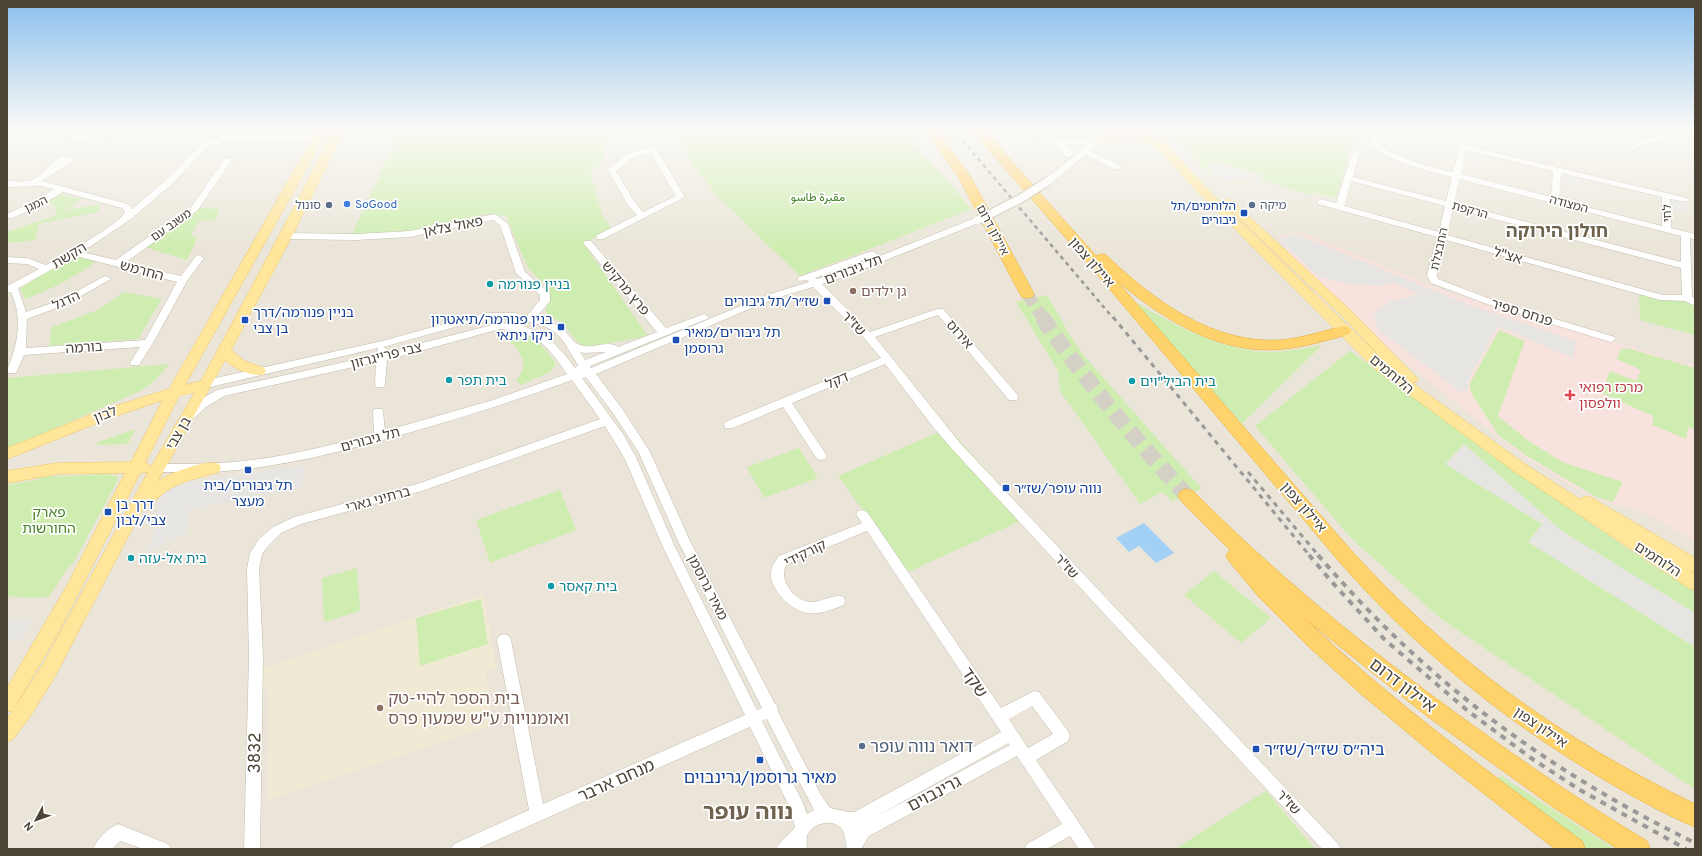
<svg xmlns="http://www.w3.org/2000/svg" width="1702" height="856" viewBox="0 0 1702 856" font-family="Overpass,Vazirmatn,'Noto Sans Hebrew',sans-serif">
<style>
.residential{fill:#eae5d8}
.education{fill:#f0e9d3}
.medical{fill:#f7e2dd}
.green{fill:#cfedb1}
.parking{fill:#e7e5e2}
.water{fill:#a3d1f6}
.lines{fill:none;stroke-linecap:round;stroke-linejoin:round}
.stream{stroke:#a3d1f6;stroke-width:2.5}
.highway-tunnel-far1{stroke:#d4d0c6;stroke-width:12;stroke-dasharray:12 6;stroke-linecap:butt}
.highway-tunnel{stroke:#d4d0c6;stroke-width:16;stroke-dasharray:16 8;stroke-linecap:butt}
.minor-casing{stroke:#c2bbac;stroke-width:1}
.major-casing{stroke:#edc862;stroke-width:1}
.highway-casing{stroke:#e9ab31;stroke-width:1}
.minor{fill:#fff;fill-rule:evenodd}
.major{fill:#ffe69a;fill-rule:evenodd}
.highway{fill:#ffd36c;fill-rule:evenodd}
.rail-far2{stroke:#999;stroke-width:2.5;stroke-dasharray:4 4;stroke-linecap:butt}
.rail-far1{stroke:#999;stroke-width:3;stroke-dasharray:5 5;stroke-linecap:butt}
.rail{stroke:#999;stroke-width:4;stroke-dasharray:6 6;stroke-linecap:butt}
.minor-bridge-casing{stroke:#c2bbac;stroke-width:10;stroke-linecap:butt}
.minor-bridge{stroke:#fff;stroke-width:8}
.shop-dot{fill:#3f7fe0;stroke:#fff;stroke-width:1.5}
.service-dot{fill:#5c6f8a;stroke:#fff;stroke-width:1.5}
.transit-dot{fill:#1a4fb4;stroke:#fff;stroke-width:1.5}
.culture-dot{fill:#0f9aa8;stroke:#fff;stroke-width:1.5}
.education-dot{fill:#8d6e63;stroke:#fff;stroke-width:1.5}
.health-dot{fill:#e0444e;stroke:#fff;stroke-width:1.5}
.labels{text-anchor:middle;stroke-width:3.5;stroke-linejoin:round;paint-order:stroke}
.far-park-label{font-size:12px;fill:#458225;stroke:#fff}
.far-street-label{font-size:12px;fill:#4b4437;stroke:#fff}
.far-shop-label{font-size:12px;fill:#366cbe;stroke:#fff;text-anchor:start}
.far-service-label{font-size:12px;fill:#4e5e75;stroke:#fff;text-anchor:end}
.far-transit-label{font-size:12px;fill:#164399;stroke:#fff;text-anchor:end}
.street-label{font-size:14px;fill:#4b4437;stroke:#fff}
.culture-label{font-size:14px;fill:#0d838f;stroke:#fff;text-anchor:start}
.education-label{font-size:14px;fill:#785e54;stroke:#fff;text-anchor:start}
.transit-label{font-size:14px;fill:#164399;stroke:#fff;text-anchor:start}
.health-label{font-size:14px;fill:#be3a42;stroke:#fff;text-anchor:start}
.park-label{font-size:14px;fill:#458225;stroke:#fff}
.near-street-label{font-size:17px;fill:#4b4437;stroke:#fff}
.near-education-label{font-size:17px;fill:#785e54;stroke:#fff;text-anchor:start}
.near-service-label{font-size:17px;fill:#4e5e75;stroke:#fff;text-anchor:start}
.near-transit-label{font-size:17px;fill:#164399;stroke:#fff;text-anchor:start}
.district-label{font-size:18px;font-weight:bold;fill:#6f624e;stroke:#fff}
.near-district-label{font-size:22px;font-weight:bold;fill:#6f624e;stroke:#fff}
</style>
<rect width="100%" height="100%" fill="#f6f3ea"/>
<path class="residential" d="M 7,128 L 1695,128 L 1695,849 L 7,849 Z"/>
<path class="education" d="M 484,594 L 496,669 L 486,672 L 494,725 L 267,801 L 269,689 L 258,692 L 259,669 Z"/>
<path class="medical" d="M 1290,233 L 1298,233 L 1309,235 L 1450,293 L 1695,366 L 1695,541 L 1649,515 L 1626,507 L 1607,503 L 1582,492 L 1521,455 L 1378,341 L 1294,260 L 1277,237 Z"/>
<path class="green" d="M 402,128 L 614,128 L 603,139 L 604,161 L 590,170 L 602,215 L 612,229 L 583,243 L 648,336 L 593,346 L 583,345 L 577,342 L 562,322 L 548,316 L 546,311 L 549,295 L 547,287 L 528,268 L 506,216 L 488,214 L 400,233 L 351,236 Z
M 679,128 L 899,128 L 972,209 L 800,276 L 719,198 L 689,159 Z
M 1159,128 L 1357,128 L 1336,198 L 1314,192 L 1312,195 L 1261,180 L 1263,175 L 1211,160 L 1206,167 L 1213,172 L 1211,174 C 1203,171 1202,164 1196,158 C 1184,147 1174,136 1159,128 Z
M 60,194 L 82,199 L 64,211 L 99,204 L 98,212 L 39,224 L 35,240 L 7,243 L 7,232 L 54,216 L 57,211 L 56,206 L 46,203 Z
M 200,208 L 220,209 L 215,220 L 199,221 L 190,236 L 198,237 L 187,260 L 145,247 Z
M 74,256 L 96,261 C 72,279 54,288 25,299 L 20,288 Z
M 124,292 L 162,299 L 138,339 L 49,346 L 52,327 L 98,310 Z
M 1639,293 L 1665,300 L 1686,300 L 1695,305 L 1695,335 L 1640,320 Z
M 1047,295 L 1071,337 L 1086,358 L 1202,489 L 1172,501 L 1163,492 L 1140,504 L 1060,391 L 1058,371 L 1016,302 Z
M 1132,300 C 1171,323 1210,345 1255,351 C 1277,354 1301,349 1322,345 L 1242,424 Z
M 1499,330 L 1525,341 L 1498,416 L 1526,439 L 1562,462 L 1623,482 L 1613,502 L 1596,497 L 1527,456 L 1498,435 L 1471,393 L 1470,383 Z
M 502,332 C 536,336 535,336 556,363 L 552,371 L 521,385 L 516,380 L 522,372 L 524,362 L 516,347 L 500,335 Z
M 1627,348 L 1695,368 L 1695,408 L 1693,415 L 1695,416 L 1695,430 L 1688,427 L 1686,439 L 1652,425 L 1653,416 L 1602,393 L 1610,371 L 1636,381 L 1641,370 L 1617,359 L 1621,349 Z
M 1350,351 L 1558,501 L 1655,567 L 1695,591 L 1695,789 L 1441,619 L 1351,538 L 1255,426 Z
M 170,364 C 160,375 152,385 138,392 L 7,449 L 7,378 Z
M 948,428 L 1029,517 L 908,572 L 838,476 Z
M 135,429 L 128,444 L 96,445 L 98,442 Z
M 799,448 L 818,478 L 764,498 L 747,467 Z
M 106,474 L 117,476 L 118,480 L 74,562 L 65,572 L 49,597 L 27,598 L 7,596 L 7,485 L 36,480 L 44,477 Z
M 560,490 L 576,530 L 490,563 L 476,520 Z
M 357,568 L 360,611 L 324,622 L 322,578 Z
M 1214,571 L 1271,618 L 1241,643 L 1184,595 Z
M 481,599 L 488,644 L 420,666 L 416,618 Z
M 1501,776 L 1602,841 L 1615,849 L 1586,849 L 1496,780 Z
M 1266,791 L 1315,849 L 1175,849 Z"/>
<path class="parking" d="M 1357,140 L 1369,144 L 1385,156 L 1403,165 L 1353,152 Z
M 1461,146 L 1485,152 L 1483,164 L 1459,158 Z
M 1212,161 L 1261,175 L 1259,179 L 1255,178 L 1225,181 L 1214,172 L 1208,170 Z
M 1555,167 L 1580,173 L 1580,186 L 1554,180 Z
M 1659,193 L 1686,199 L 1688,213 L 1660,206 Z
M 1296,234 L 1469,305 L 1576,341 L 1573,358 L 1498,326 L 1468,381 L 1469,388 L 1461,392 L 1380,331 L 1376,324 L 1374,319 L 1376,312 L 1383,306 L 1390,304 L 1388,302 L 1420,294 L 1393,282 L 1383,286 L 1349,284 L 1329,280 L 1316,275 L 1278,238 Z
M 1464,444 L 1562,531 L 1695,613 L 1695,647 L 1528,542 L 1542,524 L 1445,464 Z
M 304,465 L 302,489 L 190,509 L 185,536 L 165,540 L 162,548 L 148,552 L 156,524 L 150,524 L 167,486 Z
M 33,618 L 20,641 L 9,641 L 7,645 L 7,619 Z"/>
<path class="water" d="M 1144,523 L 1174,553 L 1156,563 L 1139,546 L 1129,552 L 1116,538 Z"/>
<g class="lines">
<path class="stream" d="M 1177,132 L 1190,128"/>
<path class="highway-tunnel-far1" d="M 1027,294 L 1043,318"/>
<path class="highway-tunnel" d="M 1042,317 C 1085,381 1135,438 1187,496"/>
<g class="minor-casing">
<path id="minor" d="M 67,128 L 75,128 L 79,134 L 144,128 L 178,128 L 174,130 L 77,139 L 74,139 Z
M 1008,128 L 1025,128 L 1048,134 L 1059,139 L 1084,141 L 1096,128 L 1105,128 L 1088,145 L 1067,144 L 1073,155 L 1069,157 L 1066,157 C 1055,139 1043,137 1024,133 C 1018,132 1013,131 1008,128 Z
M 1110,128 L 1119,128 L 1090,151 L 1120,165 L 1120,169 L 1114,169 L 1086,155 L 1051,183 L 1045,183 L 1044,181 L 1045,179 Z
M 1372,128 L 1380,128 C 1378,132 1376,136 1378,141 C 1384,156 1437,168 1453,172 L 1459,147 L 1463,145 L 1687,198 L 1688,200 L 1687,202 L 1670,199 L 1671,228 L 1695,234 L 1695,240 L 1690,238 L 1692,297 L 1695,299 L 1695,306 L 1685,301 L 1660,300 L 1446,240 L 1437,275 L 1438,279 L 1493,300 L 1615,337 L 1616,339 L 1611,342 L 1607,341 L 1487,304 L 1431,283 L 1427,275 L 1437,237 L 1318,204 L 1317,202 L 1321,199 L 1336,203 L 1352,153 L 1356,151 L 1360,153 L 1353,177 L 1446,201 L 1452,177 C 1432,172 1382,161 1371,143 C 1368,138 1370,134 1372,128 ZM 1466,150 L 1553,171 L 1551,197 L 1461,174 ZM 1561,173 L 1662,197 L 1662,226 L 1559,200 ZM 1459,179 L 1681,236 L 1681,262 L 1454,203 ZM 1351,181 L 1445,206 L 1439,232 L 1344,206 ZM 1453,208 L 1681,268 L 1682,295 L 1663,295 L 1447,235 Z
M 1663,128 L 1671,128 L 1673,131 L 1668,137 L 1634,149 L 1628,149 L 1627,147 L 1662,133 L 1665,131 Z
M 210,129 L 227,129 L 231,135 L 321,133 L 339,130 L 343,132 C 332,141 246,140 226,140 L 218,144 L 209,145 L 172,184 L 131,219 L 82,252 L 116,260 L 192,206 L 225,158 L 228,158 L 232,160 L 198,210 L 125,263 L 181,276 L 196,256 L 199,255 L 204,258 L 187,281 L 153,343 L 139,365 L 131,365 L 130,363 L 140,347 L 24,355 L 16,373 L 8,373 L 7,370 C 18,344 23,318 11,292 L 7,293 L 7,286 L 39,269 L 27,264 L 7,263 L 7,257 L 27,258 L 46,265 C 59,258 122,223 125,212 L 122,208 L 63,192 L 43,204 L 12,218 L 7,218 L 7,214 L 37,200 L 54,189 L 40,186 L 7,187 L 7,181 C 14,181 25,183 32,180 C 48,173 53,152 74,157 L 74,161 L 42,181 L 128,204 L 132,209 L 166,180 L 202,144 L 196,140 L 202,132 ZM 214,133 L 222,133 L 223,135 L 215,140 L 205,140 L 208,136 ZM 76,256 L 177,282 L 145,340 L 26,348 L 27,319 L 67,304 L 111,279 L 106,276 L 103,277 L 61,300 L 26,312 L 18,288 Z
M 649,147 L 655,147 L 685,197 L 603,239 L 597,239 L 596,237 L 597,235 L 637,215 L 628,205 L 608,170 L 625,155 ZM 650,152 L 676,196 L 643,212 L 636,204 L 616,171 L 631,159 Z
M 495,214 L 508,224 L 525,272 L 550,294 L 550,301 L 536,318 C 544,320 554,323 560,327 C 570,334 572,344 584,346 C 594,348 610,340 618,347 L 657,332 L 585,245 L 583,243 L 585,241 L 591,241 L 666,328 L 704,314 L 709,317 L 707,319 L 590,366 L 591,368 L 767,295 L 809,282 L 807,280 L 799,281 L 797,279 L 799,277 L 869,252 L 872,251 L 877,254 L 875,256 L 815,278 L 817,279 L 835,274 L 975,218 L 981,218 L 982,220 L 981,222 L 841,278 L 822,284 L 870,332 L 937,309 L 943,309 L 1017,394 L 1018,397 L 1017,400 L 1009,400 L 938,315 L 875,337 L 960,443 L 1338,844 L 1341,849 L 1322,849 L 952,449 L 933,427 L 885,364 L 792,403 L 825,453 L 827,456 L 825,459 L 821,460 L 817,459 L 783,407 L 733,428 L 725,428 L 724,425 L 725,422 L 881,358 L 864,338 L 813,287 L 773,299 L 596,374 L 623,410 L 650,452 L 690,541 L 775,704 L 777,705 L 778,712 L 821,795 L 830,808 L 848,812 L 854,812 L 1001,732 L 867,531 L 787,564 C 777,578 794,601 810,602 C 822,603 833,593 844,597 L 845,601 L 844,605 C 833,609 820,615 808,613 C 791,611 770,590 771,573 C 771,567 775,561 779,556 L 862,523 L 856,514 L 858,511 C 867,508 869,516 874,522 L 1001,708 L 1034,691 L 1039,692 L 1068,731 L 1070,736 L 1068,741 L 1036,760 L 1078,821 L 1096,849 L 1079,849 L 1070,836 L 1047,849 L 1024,849 L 1027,844 L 1062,824 L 1017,756 L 869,836 L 861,849 L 847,849 C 845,842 846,834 841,828 C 832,818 811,823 807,836 C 806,840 807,845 807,849 L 776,849 C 780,840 790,835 795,827 L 791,810 L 750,727 L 477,849 L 451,849 L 454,844 L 529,810 L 497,640 L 499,636 L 504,634 L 509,636 L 511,640 L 543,804 L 745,715 L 663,547 L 624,457 L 605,426 L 422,491 L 301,524 L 281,533 L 267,547 L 262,554 L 259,569 L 263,657 L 260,849 L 244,849 L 249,657 L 247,569 L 250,553 L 259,539 L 273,527 L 294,517 L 417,484 L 600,419 L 572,380 C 518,400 463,417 408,433 C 352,449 295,464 237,470 C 211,473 184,472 158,472 L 154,471 L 152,468 L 154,465 L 158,464 C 183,464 209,464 234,462 C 281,458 328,446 374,434 L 373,412 L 374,409 L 382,409 L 383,412 L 385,431 L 493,400 L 567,374 C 546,344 537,333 500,329 L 387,360 L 385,384 L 384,387 L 376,387 L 375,384 L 376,362 L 224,396 L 206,407 L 193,419 L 185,419 L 184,416 L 198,401 L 217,390 L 377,355 L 378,348 L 206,388 L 202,387 L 201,384 L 202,381 L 382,341 L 484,313 L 515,313 L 527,316 L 540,300 L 540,295 L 516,273 L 500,225 L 493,220 L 410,237 L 356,240 L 286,239 L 282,236 L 286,233 L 356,234 L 410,231 ZM 484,319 C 508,319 543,318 561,338 C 567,346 572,356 578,365 L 575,368 L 565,355 L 546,335 L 520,325 L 500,323 L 387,352 L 386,348 L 383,347 ZM 580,352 L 584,353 L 606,352 L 585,360 ZM 586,377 L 615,416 L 639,453 L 678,541 L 762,708 L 757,710 L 675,547 L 636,457 L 623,434 L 582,378 ZM 1032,706 L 1053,734 L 1028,748 L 1009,719 ZM 767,719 L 814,810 L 807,814 L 803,803 L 762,721 ZM 1008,743 L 1010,745 L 877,816 Z
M 118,824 L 168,844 L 171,849 L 143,849 L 120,841 L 112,849 L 93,849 C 97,839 108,828 118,824 Z"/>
</g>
<g class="major-casing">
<path id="major" d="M 319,128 L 329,128 L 185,385 L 201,381 C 246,298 292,213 335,128 L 345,128 L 292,236 L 231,350 L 244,361 L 264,368 L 266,371 L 264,374 C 252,378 234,368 225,360 L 158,481 C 171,473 204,459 219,464 L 221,468 L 219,472 C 200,478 181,480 165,492 C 158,497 153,504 144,506 L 54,678 L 29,718 L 13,739 L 7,742 L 7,719 L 42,666 L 148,472 L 140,473 L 58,633 L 13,710 L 7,712 L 7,688 L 68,584 L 125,473 L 58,474 L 7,483 L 7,471 L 58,463 L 131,462 L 163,400 L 110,418 L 7,459 L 7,448 L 100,411 L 169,389 ZM 195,392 L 151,467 L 149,464 L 145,463 L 179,396 Z
M 1118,128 L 1133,128 L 1151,135 L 1164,143 L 1208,190 L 1388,365 L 1342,316 L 1222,202 L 1227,199 L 1231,200 L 1350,310 L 1418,379 L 1416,382 L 1412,383 L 1525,464 L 1581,500 L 1582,498 L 1587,496 L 1592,498 L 1695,558 L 1695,573 L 1686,569 L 1695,574 L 1695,590 L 1689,588 L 1515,472 L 1376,370 L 1200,194 L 1156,147 L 1136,136 L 1119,137 L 1099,144 L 1094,141 L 1095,139 L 1114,132 L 1122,131 Z"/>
</g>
<g class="highway-casing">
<path id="highway" d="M 924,128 L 935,128 L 970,176 L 1034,294 L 1032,297 L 1027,298 L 1022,297 L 1020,294 L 958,176 Z
M 970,128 L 982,128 L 1096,256 L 1101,254 L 1106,255 C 1153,300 1213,345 1282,340 C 1303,338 1323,331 1344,326 L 1349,328 L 1351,331 L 1349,334 C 1328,340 1305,347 1283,349 C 1220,356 1161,318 1115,279 L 1349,548 C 1448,658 1562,740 1695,804 L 1695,827 C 1660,812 1626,793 1593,773 C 1497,715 1411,644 1337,559 L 1086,261 Z
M 1187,489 L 1193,491 C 1268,567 1349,634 1434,697 C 1503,748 1573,797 1647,841 L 1650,849 L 1618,849 L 1553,807 L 1427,716 L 1304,618 C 1390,700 1487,771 1582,841 L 1585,849 L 1555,849 L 1437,757 L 1361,694 L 1309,647 L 1259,597 L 1229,561 L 1226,556 L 1230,550 L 1181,501 L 1178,496 L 1181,491 Z"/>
</g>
<use href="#minor" class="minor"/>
<use href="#major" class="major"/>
<use href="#highway" class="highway"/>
<path class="rail-far2" d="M 952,128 L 1113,318"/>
<path class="rail-far1" d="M 1113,317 L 1310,556
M 1248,472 L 1319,556"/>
<path class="rail" d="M 1309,555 L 1331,581 L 1385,640 L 1468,711 L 1531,758 L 1580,790 L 1686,849
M 1318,555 C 1427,682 1545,769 1695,843"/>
<g class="minor-bridge-casing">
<path id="minor-bridge" d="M 978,220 L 1020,199 L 1048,181"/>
</g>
<use href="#minor-bridge" class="minor-bridge"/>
</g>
<linearGradient id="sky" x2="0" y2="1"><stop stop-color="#8cc0ee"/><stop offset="0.52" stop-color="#fbfaf6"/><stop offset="1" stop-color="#fbfaf6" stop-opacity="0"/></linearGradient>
<rect width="1702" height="248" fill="url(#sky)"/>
<circle class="shop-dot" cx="347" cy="204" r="4"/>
<g class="service-dot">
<circle cx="329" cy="205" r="4"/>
<circle cx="1252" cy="205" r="4"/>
<circle cx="862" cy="746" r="4"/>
</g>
<g class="transit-dot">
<rect x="1240" y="209" width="8" height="8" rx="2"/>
<rect x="823" y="297" width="8" height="8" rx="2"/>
<rect x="241" y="316" width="8" height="8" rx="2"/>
<rect x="557" y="323" width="8" height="8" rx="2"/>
<rect x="672" y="336" width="8" height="8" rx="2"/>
<rect x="244" y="466" width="8" height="8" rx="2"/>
<rect x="1002" y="484" width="8" height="8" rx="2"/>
<rect x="104" y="508" width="8" height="8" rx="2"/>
<rect x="1252" y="745" width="8" height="8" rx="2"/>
<rect x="756" y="756" width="8" height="8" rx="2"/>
</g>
<g class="culture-dot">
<circle cx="490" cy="284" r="4"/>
<circle cx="449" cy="380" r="4"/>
<circle cx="1132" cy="381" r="4"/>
<circle cx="131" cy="558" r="4"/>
<circle cx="551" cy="586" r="4"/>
</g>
<g class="education-dot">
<circle cx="853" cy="291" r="4"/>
<circle cx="380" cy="708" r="4"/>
</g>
<path class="health-dot" d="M1568 389h4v4h4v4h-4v4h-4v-4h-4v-4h4z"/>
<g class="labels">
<g class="far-park-label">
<text x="818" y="201">مقبرة طاسو</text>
</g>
<g class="far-street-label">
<text transform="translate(36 204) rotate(-26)" y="4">המגן</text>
<text transform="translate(1569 204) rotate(15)" y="4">המצודה</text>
<text transform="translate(1470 210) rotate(15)" y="4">הרקפת</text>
<text transform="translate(1667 213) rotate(-92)" y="4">לחי</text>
<text transform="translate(171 225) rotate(-35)" y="4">משגב עם</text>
<text transform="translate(993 230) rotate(62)" y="4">איילון דרום</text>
<text transform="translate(1439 249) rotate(-77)" y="4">החבצלת</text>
</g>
<g class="far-shop-label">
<text x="355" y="208">SoGood</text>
</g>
<g class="far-service-label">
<text x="321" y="209">סונול</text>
<text x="1260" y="209" text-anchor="start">מיקה</text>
</g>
<g class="far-transit-label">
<text x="1236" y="210">הלוחמים/תל<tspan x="1236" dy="14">גיבורים</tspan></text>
</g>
<g class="street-label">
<text transform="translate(453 226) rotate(-11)" y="5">פאול צלאן</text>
<text transform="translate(69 255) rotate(-31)" y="5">הקשת</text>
<text transform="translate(1508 255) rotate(16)" y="5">אצ"ל</text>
<text transform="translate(1092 262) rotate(49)" y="5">איילון צפון</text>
<text transform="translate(853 269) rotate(-21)" y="5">תל גיבורים</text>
<text transform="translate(142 270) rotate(15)" y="5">החרמש</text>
<text transform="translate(626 288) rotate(50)" y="5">פרץ מרקיש</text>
<text transform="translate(66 300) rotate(-24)" y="5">הדגל</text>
<text transform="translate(1522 312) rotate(17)" y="5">פנחס ספיר</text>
<text transform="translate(854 323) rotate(45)" y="5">שז"ר</text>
<text transform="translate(960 334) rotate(49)" y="5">אירוס</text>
<text transform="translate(84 347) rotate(-4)" y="5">בורמה</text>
<text transform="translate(386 355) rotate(-14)" y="5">צבי פרייגרזון</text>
<text transform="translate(1392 374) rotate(40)" y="5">הלוחמים</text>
<text transform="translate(837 380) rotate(-23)" y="5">דקל</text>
<text transform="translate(105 414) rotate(-21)" y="5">לבון</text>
<text transform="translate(178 433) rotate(-60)" y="5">בן צבי</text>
<text transform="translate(370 439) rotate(-15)" y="5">תל גיבורים</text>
<text transform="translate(378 499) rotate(-15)" y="5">ברתיני גארי</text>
<text transform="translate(1304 507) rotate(49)" y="5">איילון צפון</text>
<text transform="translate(805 553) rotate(-26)" y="5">קורקידי</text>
<text transform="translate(1658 559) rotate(33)" y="5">הלוחמים</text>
<text transform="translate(1067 566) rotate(47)" y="5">שז"ר</text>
<text transform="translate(708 587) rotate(63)" y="5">מאיר גרוסמן</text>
<text transform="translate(1541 727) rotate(34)" y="5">איילון צפון</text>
<text transform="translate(1289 802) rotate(47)" y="5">שז"ר</text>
</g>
<g class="culture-label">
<text x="498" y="289">בניין פנורמה</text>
<text x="457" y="385">בית תפר</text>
<text x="1140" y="386">בית הביל"וים</text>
<text x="139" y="563">בית אל-עזה</text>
<text x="559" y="591">בית קאסר</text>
</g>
<g class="education-label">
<text x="861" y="296">גן ילדים</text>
</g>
<g class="transit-label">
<text x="819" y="306" text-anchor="end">שז״ר/תל גיבורים</text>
<text x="253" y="317">בניין פנורמה/דרך<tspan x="253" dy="16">בן צבי</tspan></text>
<text x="553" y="324" text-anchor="end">בנין פנורמה/תיאטרון<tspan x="553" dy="16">ניקו ניתאי</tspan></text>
<text x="684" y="337">תל גיבורים/מאיר<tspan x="684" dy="16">גרוסמן</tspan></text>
<text x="248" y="490" text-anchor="middle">תל גיבורים/בית<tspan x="248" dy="16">מעצר</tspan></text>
<text x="1014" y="493">נווה עופר/שז״ר</text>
<text x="116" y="509">דרך בן<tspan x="116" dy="16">צבי/לבון</tspan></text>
</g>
<g class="health-label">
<text x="1579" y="392">מרכז רפואי<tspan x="1579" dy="16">וולפסון</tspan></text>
</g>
<g class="park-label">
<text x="49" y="517">פארק<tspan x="49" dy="16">החורשות</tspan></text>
</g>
<g class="near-street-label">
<text transform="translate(975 682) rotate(56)" y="6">שקד</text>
<text transform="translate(1403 685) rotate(37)" y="6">איילון דרום</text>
<text transform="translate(254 753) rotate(-89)" y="6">3832</text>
<text transform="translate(616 780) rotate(-24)" y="6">מנחם ארבר</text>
<text transform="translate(934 793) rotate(-28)" y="6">גרינבוים</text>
</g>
<g class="near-education-label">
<text x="388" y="704">בית הספר להיי-טק<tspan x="388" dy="20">ואומנויות ע"ש שמעון פרס</tspan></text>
</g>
<g class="near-service-label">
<text x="870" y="752">דואר נווה עופר</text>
</g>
<g class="near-transit-label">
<text x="1264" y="755">ביה״ס שז״ר/שז״ר</text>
<text x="760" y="783" text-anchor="middle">מאיר גרוסמן/גרינבוים</text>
</g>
<g class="district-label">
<text x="1557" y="237">חולון הירוקה</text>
</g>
<g class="near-district-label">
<text x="748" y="819">נווה עופר</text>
</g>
</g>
<rect width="1702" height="856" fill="none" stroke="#4b4437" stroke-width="16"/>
<g transform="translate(36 820) rotate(229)" stroke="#ffffff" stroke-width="3" paint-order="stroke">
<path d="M0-3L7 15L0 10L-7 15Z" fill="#4b4437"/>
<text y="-6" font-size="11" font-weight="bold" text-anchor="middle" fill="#4b4437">N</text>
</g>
</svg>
